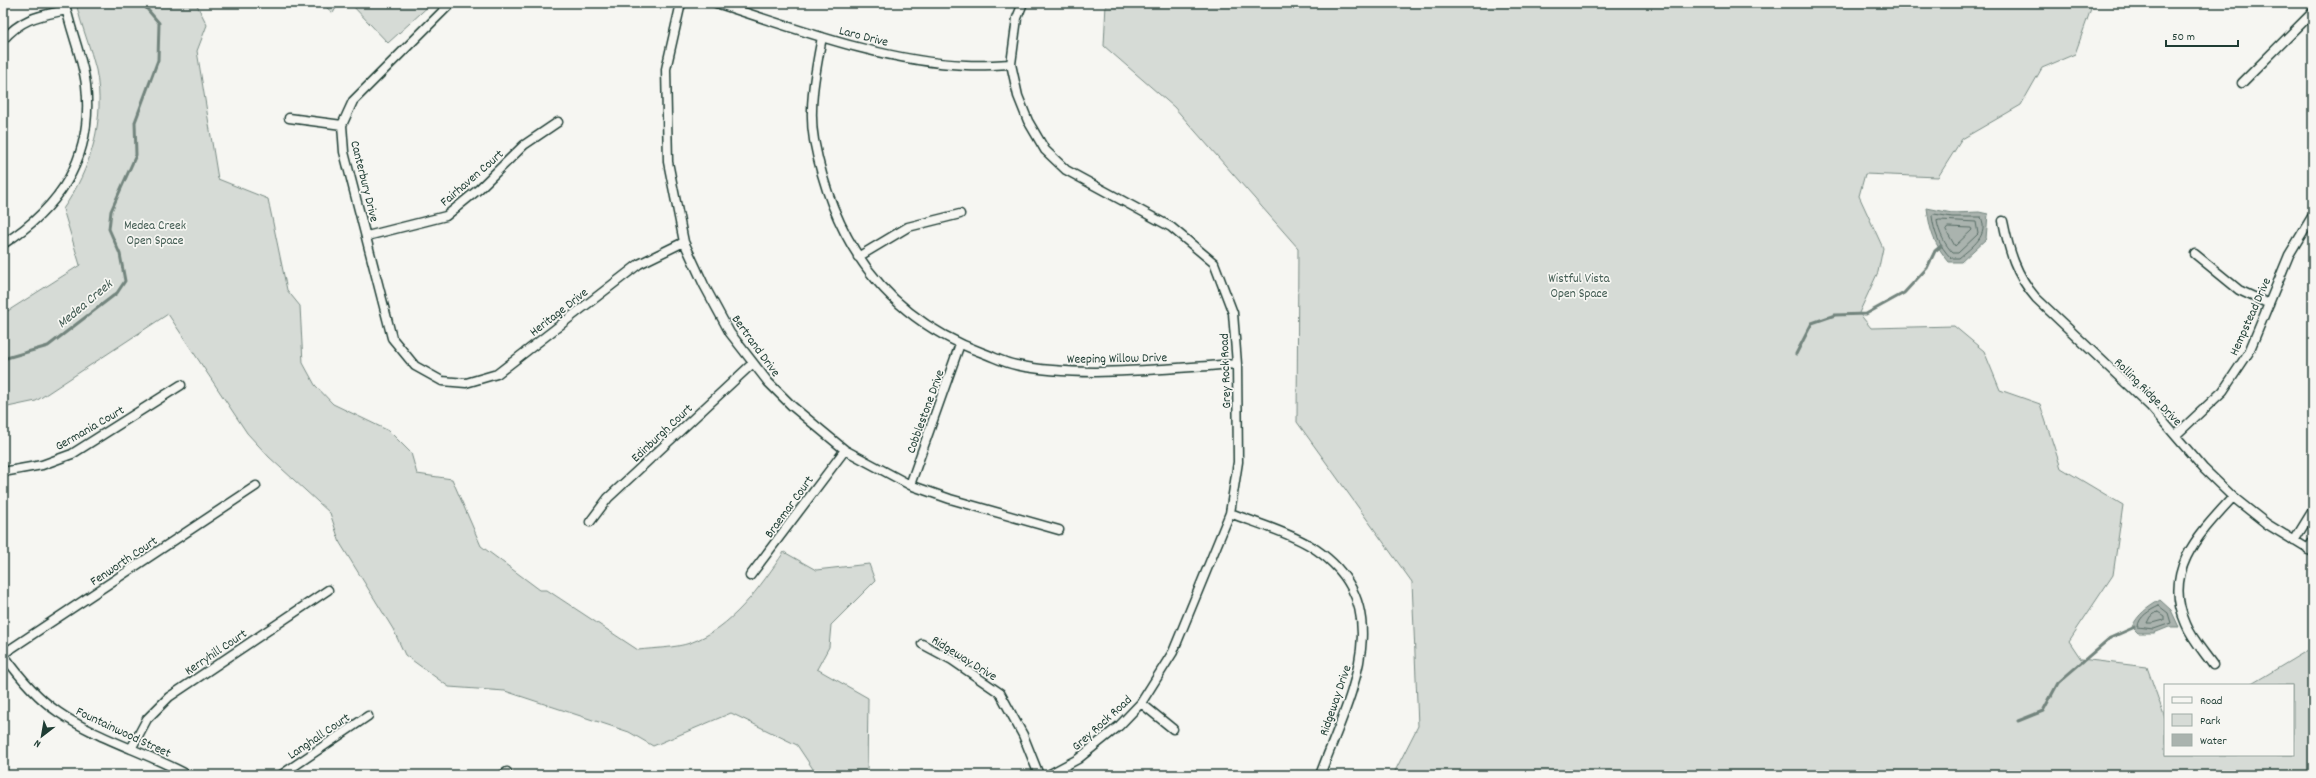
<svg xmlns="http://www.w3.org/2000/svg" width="2316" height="778" viewBox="0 0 2316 778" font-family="Dekko,sans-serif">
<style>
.green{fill:#d6dbd6;stroke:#7a8c85}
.water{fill:#aab3ae;stroke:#72847d}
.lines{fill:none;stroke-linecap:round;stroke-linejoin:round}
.shore{stroke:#576c65;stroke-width:1}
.stream{stroke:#72847d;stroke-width:3}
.street-casing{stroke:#1f3d34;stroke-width:11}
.street{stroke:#f6f6f2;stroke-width:8}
.labels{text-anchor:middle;stroke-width:3.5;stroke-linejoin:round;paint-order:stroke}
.street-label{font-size:13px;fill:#1f3d34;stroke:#f6f6f2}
.park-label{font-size:13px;fill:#445d54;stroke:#f6f6f2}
.water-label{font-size:14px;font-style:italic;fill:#425a52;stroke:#f6f6f2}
</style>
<rect width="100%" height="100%" fill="#f6f6f2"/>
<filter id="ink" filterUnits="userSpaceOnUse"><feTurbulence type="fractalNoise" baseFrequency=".025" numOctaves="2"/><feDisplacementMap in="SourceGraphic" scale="8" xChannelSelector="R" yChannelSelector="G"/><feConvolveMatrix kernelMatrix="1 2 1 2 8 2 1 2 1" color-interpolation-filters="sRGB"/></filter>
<g filter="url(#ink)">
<path class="green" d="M 76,3 L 196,3 L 207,25 L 197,51 L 218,179 L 268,199 L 287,290 L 300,306 L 303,363 L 315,385 L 333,404 L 389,431 L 411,453 L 417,474 L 452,479 L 481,546 L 540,590 L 547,590 L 638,650 C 655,648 675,648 690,643 C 732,628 760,587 784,552 L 816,570 L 869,564 L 875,581 L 831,625 L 829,647 L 817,669 L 868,698 L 867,775 L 817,775 L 797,745 L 731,713 L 653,746 L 629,732 L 505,691 L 449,687 L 405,655 L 393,629 L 340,543 L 330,513 L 269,457 L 247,433 L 168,314 L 36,401 L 3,408 L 3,314 L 80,265 L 63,209 C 91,169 106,119 96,70 C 91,48 81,26 76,3 Z
M 321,3 L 432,3 L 388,43 L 351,4 L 339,3 L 333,13 Z
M 1106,3 L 2093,3 L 2075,54 L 2042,68 L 2021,105 L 1962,139 L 1938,177 L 1865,174 L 1859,196 L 1883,248 L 1878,272 L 1859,313 L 1871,328 L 1954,326 L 1984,351 L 2000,390 L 2040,404 L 2061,468 L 2123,505 L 2113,575 L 2069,641 L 2081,659 L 2147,667 L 2165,718 L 2165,755 L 2293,755 L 2293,685 L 2250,685 L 2313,647 L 2313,775 L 1393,775 L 1418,726 L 1412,582 L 1297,422 L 1298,248 L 1174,107 L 1104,46 Z"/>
<path class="water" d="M 1927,208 L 1952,213 L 1979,212 L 1988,214 L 1986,239 L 1961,262 L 1949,262 C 1934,244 1930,232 1927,208 Z
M 2160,600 L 2171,610 L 2179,627 L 2169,627 L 2154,633 L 2138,633 L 2132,627 C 2138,614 2147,608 2160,600 Z"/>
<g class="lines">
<path class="shore" d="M 1934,214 L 1952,217 L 1981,217 C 1989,236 1973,246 1959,258 L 1951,258 C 1939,246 1934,232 1932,216 Z
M 1940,220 L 1976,222 L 1978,234 L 1958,253 L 1953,253 C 1945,245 1939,233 1937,221 Z
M 1948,227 L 1971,228 L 1972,230 L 1955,246 L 1946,230 Z
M 2159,606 L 2168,613 L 2171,623 L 2154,629 L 2138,627 C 2138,617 2150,610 2159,606 Z
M 2158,612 L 2164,616 L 2164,620 L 2153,623 L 2147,623 L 2150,617 Z"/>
<path class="stream" d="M 1796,354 L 1812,323 L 1835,315 L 1866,314 L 1904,293 L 1927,268 L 1935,251 L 1941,246
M 3,359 L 48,346 L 117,293 L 125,281 L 120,254 L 109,229 L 111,211 L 136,155 L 135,122 L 158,60 L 159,23 L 142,3
M 2018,721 L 2043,711 L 2058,683 L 2067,675 L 2110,638 L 2135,627"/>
<g class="street-casing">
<path id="street" d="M 451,3 L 353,101 L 342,125 L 344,152 L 392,338 L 415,366 L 442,381 L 466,383 L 497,374 L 639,264 L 684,242
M 681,3 L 666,69 L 668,162 L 684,242 L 704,285 L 730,333 L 768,382 L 792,406 L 845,450 L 910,485 L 950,499 L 1059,530
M 716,3 C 794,28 884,62 966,65 C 981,66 996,65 1011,64
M 1023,3 L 1017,18 L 1011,64 L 1018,96 L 1028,121 L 1045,150 L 1066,170 L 1171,227 L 1214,263 L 1233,313 L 1237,364 L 1238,462 L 1230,513 L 1173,652 L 1141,703 L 1119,726 L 1078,759 L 1048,775
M 822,37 C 816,69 808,107 814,140 C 833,240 885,317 983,353 C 994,357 1005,363 1016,365 C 1082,379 1169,368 1237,364
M 3,40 C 22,18 39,16 66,10
M 2242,83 L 2313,12
M 289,118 L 342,125
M 2003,221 C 2009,251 2016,275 2036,298 L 2150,406 L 2204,469 L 2233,497 L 2267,524 L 2313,552
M 367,236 L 446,216 L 479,189 L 524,145 L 558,122
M 3,244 C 61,207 94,157 86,85 C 83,58 70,30 65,3
M 2195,254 L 2239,290 L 2269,304
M 858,257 L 908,227 L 960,214
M 2176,435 L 2223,391 L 2249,352 L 2289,255 L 2313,215
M 3,472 L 42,465 L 72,454 L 181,385
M 910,485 L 960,344
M 1230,513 C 1256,523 1285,531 1309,545 C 1403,602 1349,697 1320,775
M 590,522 L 608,498 L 753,363
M 2294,541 L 2313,510
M 2308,550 L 2313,541
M 750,576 L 845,450
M 922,644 L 952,660 L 1000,693 L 1023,735 L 1039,775
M 3,654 L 256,486
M 3,654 C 18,675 36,697 58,712 C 97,739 146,752 188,775
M 2213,665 C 2204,652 2192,639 2186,624 C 2162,571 2199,534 2233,497
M 1141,703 L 1173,729
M 131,749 L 147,719 L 169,697 L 328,590
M 281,775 L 368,716
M 503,775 L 507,772"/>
</g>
<use href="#street" class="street"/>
</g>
</g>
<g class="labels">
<g class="street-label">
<text transform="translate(864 35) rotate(14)" y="5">Laro Drive</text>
<text transform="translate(471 177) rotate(-41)" y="5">Fairhaven Court</text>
<text transform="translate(366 181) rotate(76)" y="5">Canterbury Drive</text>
<text transform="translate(558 311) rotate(-38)" y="5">Heritage Drive</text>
<text transform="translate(2249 316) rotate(-66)" y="5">Hempstead Drive</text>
<text transform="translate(757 345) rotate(54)" y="5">Bertrand Drive</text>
<text transform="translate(1117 357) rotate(-1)" y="5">Weeping Willow Drive</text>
<text transform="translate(1224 371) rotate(-92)" y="5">Grey Rock Road</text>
<text transform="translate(2149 391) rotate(45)" y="5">Rolling Ridge Drive</text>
<text transform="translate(924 411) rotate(-70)" y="5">Cobblestone Drive</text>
<text transform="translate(89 427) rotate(-30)" y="5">Germania Court</text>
<text transform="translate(661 432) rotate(-43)" y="5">Edinburgh Court</text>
<text transform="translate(788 506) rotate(-54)" y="5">Braemar Court</text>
<text transform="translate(123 560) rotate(-34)" y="5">Fenworth Court</text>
<text transform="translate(215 651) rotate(-34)" y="5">Kerryhill Court</text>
<text transform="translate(965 657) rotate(32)" y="5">Ridgeway Drive</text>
<text transform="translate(1334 700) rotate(-71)" y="5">Ridgeway Drive</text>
<text transform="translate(1101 722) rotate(-42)" y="5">Grey Rock Road</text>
<text transform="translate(124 731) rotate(25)" y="5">Fountainwood Street</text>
<text transform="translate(318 735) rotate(-34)" y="5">Langhall Court</text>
</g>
<g class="park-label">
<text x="155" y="229">Medea Creek<tspan x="155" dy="15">Open Space</tspan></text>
<text x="1579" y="282">Wistful Vista<tspan x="1579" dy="15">Open Space</tspan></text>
</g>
<g class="water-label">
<text transform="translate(84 303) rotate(-40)" y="5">Medea Creek</text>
</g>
</g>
<rect width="2316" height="778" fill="none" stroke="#f6f6f2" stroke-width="16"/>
<rect x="8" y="8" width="2300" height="762" fill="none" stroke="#1f3d34" stroke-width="1.5" filter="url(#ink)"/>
<rect x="2164" y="684" width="130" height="72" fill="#f6f6f2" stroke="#a0aca6"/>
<rect x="2172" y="697" width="20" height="6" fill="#f6f6f2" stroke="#a0aca6"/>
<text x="2200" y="704" font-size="12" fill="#1f3d34">Road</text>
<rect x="2172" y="714" width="20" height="12" fill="#d6dbd6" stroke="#a0aca6"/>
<text x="2200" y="724" font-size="12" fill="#1f3d34">Park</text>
<rect x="2172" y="734" width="20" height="12" fill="#aab3ae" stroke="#a0aca6"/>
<text x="2200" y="744" font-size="12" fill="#1f3d34">Water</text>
<g transform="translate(42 736) rotate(211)" stroke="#f6f6f2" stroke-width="3" paint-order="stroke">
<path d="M0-3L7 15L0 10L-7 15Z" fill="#1f3d34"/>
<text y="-6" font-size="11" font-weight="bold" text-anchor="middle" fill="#1f3d34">N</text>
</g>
<path d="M2166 40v6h72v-6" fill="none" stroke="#1f3d34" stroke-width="2"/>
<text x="2172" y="40" font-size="12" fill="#1f3d34" stroke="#f6f6f2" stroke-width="3" paint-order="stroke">50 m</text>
</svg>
